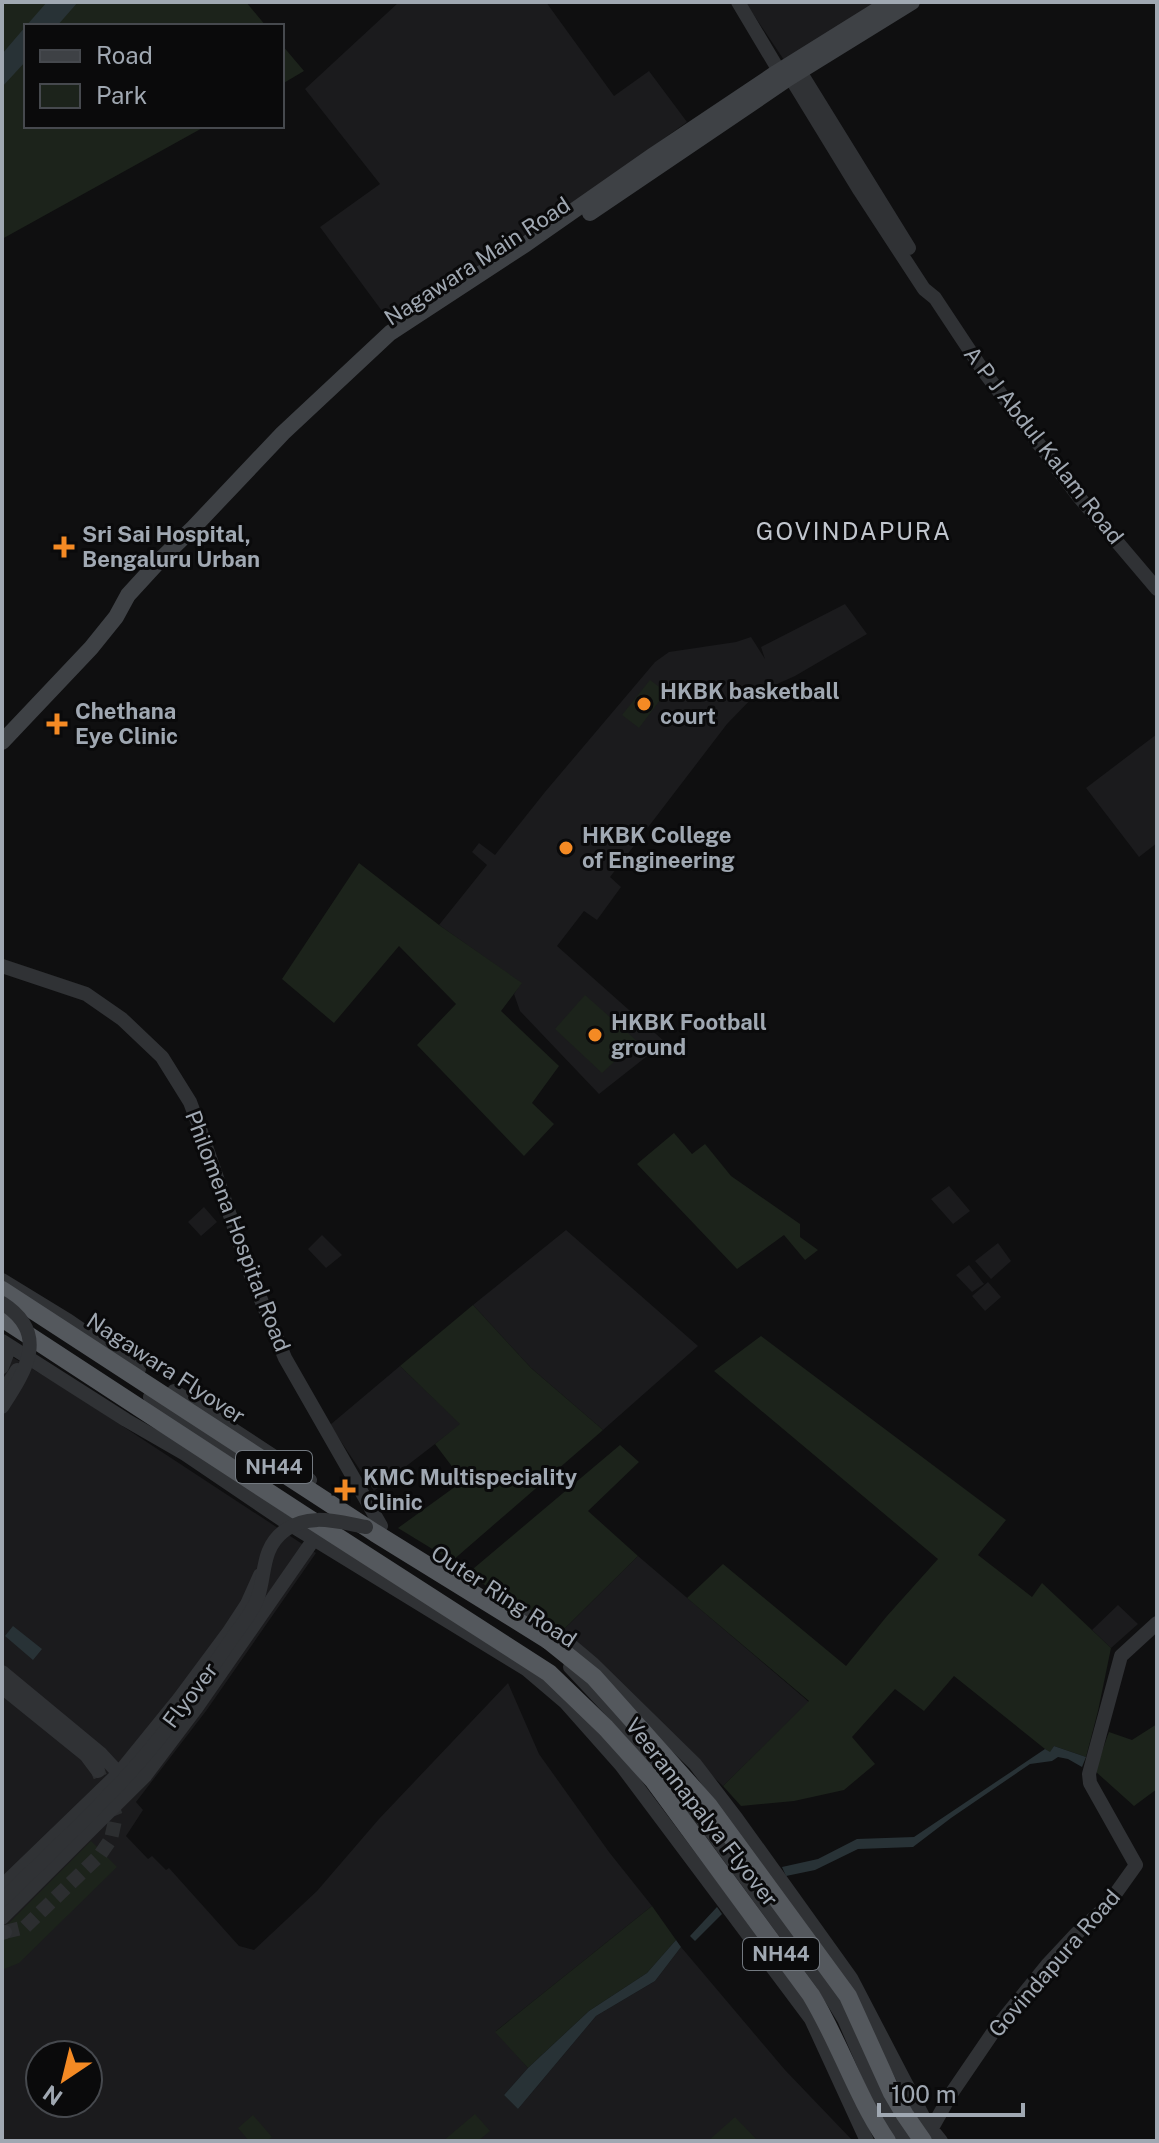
<svg xmlns="http://www.w3.org/2000/svg" width="1159" height="2143" viewBox="0 0 1159 2143" font-family="'Public Sans',sans-serif">
<style>
.built{fill:#1b1b1d;fill-rule:evenodd}
.green{fill:#1c231b}
.water{fill:#283236}
.lines{fill:none;stroke-linecap:round;stroke-linejoin:round}
.tertiary-tunnel{stroke:#2c2e30;stroke-width:14;stroke-dasharray:14 7;stroke-linecap:butt}
.tertiary{stroke:#303235;stroke-width:14}
.secondary{stroke:#3e4145;stroke-width:16}
.trunk{stroke:#54585d;stroke-width:18}
.tertiary-bridge{stroke:#303235;stroke-width:14}
.trunk-bridge{stroke:#54585d;stroke-width:18}
.poi-dot{fill:#f48a24;stroke:#0a0a0b;stroke-width:3}
.labels{text-anchor:middle;stroke-width:6;stroke-linejoin:round;paint-order:stroke}
.shield{fill:#0a0a0b;stroke:#737980;stroke-width:2}
.shield-label{font-size:20px;font-weight:bold;fill:#a0a8b2}
.street-label{font-size:22px;fill:#a0a8b2;stroke:#0a0a0b}
.poi-label{font-size:22px;font-weight:bold;fill:#a0a8b2;stroke:#0a0a0b;text-anchor:start}
.neighbourhood-label{font-size:24px;letter-spacing:2px;fill:#c1c6ce;stroke:#0a0a0b}
</style>
<rect width="100%" height="100%" fill="#0f0f10"/>
<path class="built" d="M 399,2 L 546,2 L 614,96 L 649,71 L 687,122 L 595,188 L 393,326 L 320,227 L 380,184 L 305,89 Z
M 745,2 L 886,2 L 786,63 Z
M 845,604 L 867,634 L 795,676 L 757,693 L 727,724 L 610,877 L 621,887 L 597,920 L 584,911 L 557,946 L 665,1042 L 599,1094 L 520,1011 L 514,994 L 521,983 L 439,925 L 487,865 L 472,852 L 479,843 L 495,855 L 545,792 L 655,662 L 669,652 L 736,642 L 751,637 L 765,659 L 761,647 Z
M 1157,734 L 1157,843 L 1139,857 L 1086,788 Z
M 949,1186 L 970,1211 L 953,1224 L 931,1199 Z
M 204,1207 L 217,1222 L 201,1236 L 188,1222 Z
M 566,1230 L 698,1346 L 603,1430 L 531,1368 L 473,1305 Z
M 322,1235 L 342,1255 L 326,1268 L 308,1249 Z
M 998,1243 L 1011,1261 L 991,1279 L 975,1261 Z
M 969,1265 L 984,1284 L 972,1292 L 956,1275 Z
M 988,1282 L 1001,1297 L 985,1311 L 972,1296 Z
M 2,1351 L 63,1387 L 316,1553 L 206,1711 L 136,1802 L 143,1810 L 126,1836 L 148,1859 L 152,1856 L 166,1870 L 169,1868 L 239,1946 L 254,1950 L 317,1891 L 379,1819 L 508,1683 L 539,1754 L 609,1852 L 652,1906 L 496,2031 L 528,2068 L 504,2095 L 518,2109 L 596,2016 L 655,1981 L 681,1947 L 785,2070 L 853,2141 L 2,2141 ZM 40,2055 L 88,2055 L 88,2103 L 40,2103 Z
M 400,1366 L 461,1424 L 374,1491 L 330,1425 Z
M 638,1556 L 809,1702 L 723,1786 L 561,1632 Z
M 1118,1605 L 1138,1624 L 1111,1648 L 1092,1630 Z"/>
<path class="green" d="M 2,2 L 246,2 L 266,26 L 26,26 L 26,126 L 206,126 L 2,239 Z
M 282,45 L 304,71 L 282,84 Z
M 650,680 L 666,692 L 639,728 L 622,715 Z
M 359,863 L 439,925 L 522,983 L 501,1011 L 559,1066 L 532,1103 L 554,1124 L 524,1156 L 417,1045 L 456,1004 L 399,946 L 334,1023 L 282,979 Z
M 585,995 L 637,1041 L 602,1073 L 555,1029 Z
M 674,1133 L 692,1154 L 705,1144 L 731,1176 L 800,1224 L 800,1237 L 818,1250 L 805,1260 L 784,1235 L 737,1269 L 637,1164 Z
M 473,1305 L 531,1368 L 603,1430 L 452,1561 L 398,1528 L 463,1481 L 435,1444 L 460,1424 L 400,1366 Z
M 761,1336 L 1006,1520 L 978,1555 L 1032,1597 L 1042,1583 L 1111,1648 L 1098,1711 L 1086,1757 L 1054,1746 L 1050,1753 L 954,1676 L 924,1711 L 895,1689 L 852,1737 L 875,1764 L 844,1790 L 794,1801 L 741,1806 L 723,1786 L 809,1701 L 687,1598 L 723,1564 L 846,1666 L 887,1616 L 938,1559 L 714,1371 Z
M 620,1445 L 639,1462 L 588,1511 L 638,1556 L 561,1632 L 467,1574 Z
M 1157,1724 L 1157,1789 L 1134,1806 L 1095,1771 L 1109,1732 L 1132,1740 Z
M 91,1841 L 117,1867 L 19,1963 L 2,1970 L 2,1930 Z
M 652,1906 L 676,1940 L 647,1973 L 589,2011 L 528,2068 L 495,2032 Z
M 475,2114 L 490,2131 L 478,2141 L 443,2141 Z
M 253,2115 L 272,2137 L 267,2141 L 249,2141 L 238,2128 Z
M 735,2117 L 758,2141 L 708,2141 Z"/>
<path class="water" d="M 47,2 L 78,2 L 57,26 L 26,26 Z
M 26,26 L 26,61 L 2,87 L 2,54 Z
M 13,1626 L 42,1649 L 33,1660 L 5,1636 Z
M 1054,1746 L 1086,1757 L 1082,1767 L 1068,1759 L 1058,1757 L 1052,1761 L 1030,1764 L 951,1818 L 913,1847 L 858,1849 L 815,1870 L 786,1876 L 782,1867 L 818,1859 L 857,1839 L 914,1837 L 1045,1749 L 1050,1752 Z
M 717,1907 L 722,1914 L 695,1941 L 690,1936 Z
M 676,1940 L 681,1947 L 655,1981 L 596,2016 L 518,2109 L 504,2095 L 528,2068 L 589,2011 L 647,1973 Z"/>
<g class="lines">
<path class="tertiary-tunnel" d="M 5,1932 L 25,1927 L 100,1855 L 111,1839 L 116,1816 L 98,1771"/>
<path class="tertiary" d="M 738,2 L 778,69 L 789,77
M 794,62 L 909,248
M 786,70 L 860,191 L 924,289 L 935,298 L 982,369 L 1079,497 L 1157,589
M 2,966 L 86,994 L 122,1019 L 162,1057 L 190,1102 L 199,1126 L 250,1273 L 285,1358 L 381,1526
M 2,1280 L 69,1321 L 139,1369
M 2,1341 L 126,1420 L 185,1454 L 281,1519 L 526,1669 L 566,1703 L 621,1765 L 811,2019 L 867,2141
M 2,1367 L 10,1346
M 174,1391 L 310,1480
M 2,1393 L 17,1370
M 150,1397 L 240,1455
M 511,1607 L 560,1636 L 592,1663 L 695,1764 L 737,1819 L 851,1978 L 926,2122 L 941,2141
M 570,1667 L 630,1731 L 699,1815 L 822,1983 L 844,2019 L 882,2106 L 905,2141
M 2,1672 L 101,1754 L 125,1780
M 2,1687 L 86,1755 L 98,1771
M 2,1886 L 119,1773 L 179,1699 L 228,1633 L 247,1604 L 260,1575
M 2,1918 L 145,1776 L 197,1707 L 314,1539
M 2,1933 L 5,1932
M 928,2135 L 951,2094 L 996,2028 L 1048,1964 L 1076,1934 L 1106,1907 L 1136,1865 L 1090,1783 L 1089,1774 L 1121,1656 L 1157,1623"/>
<path class="secondary" d="M 590,213 L 789,78 L 912,2
M 2,742 L 91,648 L 116,617 L 128,595 L 161,559 L 193,528 L 283,433 L 390,333 L 526,244 L 652,156 L 776,73 L 890,2"/>
<path class="trunk" d="M 2,1290 L 375,1533 L 548,1640
M 2,1318 L 302,1514 L 549,1673 L 606,1728 L 653,1780 L 811,1995 C 840,2043 856,2095 887,2141"/>
<path class="tertiary-bridge" d="M 2,1303 C 50,1334 26,1370 2,1407
M 2,1900 C 43,1860 85,1821 124,1779 C 165,1735 201,1684 235,1634 C 244,1622 253,1611 258,1597 C 266,1573 261,1549 284,1531 C 309,1512 338,1522 366,1527"/>
<path class="trunk-bridge" d="M 548,1640 L 594,1677 L 709,1806 L 848,1996 L 892,2093 L 905,2115 L 923,2141"/>
</g>
<g class="poi-dot">
<path d="M60 535h8v8h8v8h-8v8h-8v-8h-8v-8h8z"/>
<circle cx="644" cy="704" r="8"/>
<path d="M53 712h8v8h8v8h-8v8h-8v-8h-8v-8h8z"/>
<circle cx="566" cy="848" r="8"/>
<circle cx="595" cy="1035" r="8"/>
<path d="M341 1478h8v8h8v8h-8v8h-8v-8h-8v-8h8z"/>
</g>
<g class="labels">
<g class="shield">
<rect x="236" y="1451" width="76" height="32" rx="6"/>
<rect x="743" y="1938" width="76" height="32" rx="6"/>
</g>
<g class="shield-label">
<text x="274" y="1474">NH44</text>
<text x="781" y="1961">NH44</text>
</g>
<g class="street-label">
<text transform="translate(477 261) rotate(-33)" y="8">Nagawara Main Road</text>
<text transform="translate(1044 445) rotate(52)" y="8">A P J Abdul Kalam Road</text>
<text transform="translate(238 1231) rotate(69)" y="8">Philomena Hospital Road</text>
<text transform="translate(166 1368) rotate(33)" y="8">Nagawara Flyover</text>
<text transform="translate(504 1596) rotate(33)" y="8">Outer Ring Road</text>
<text transform="translate(190 1695) rotate(-53)" y="8">Flyover</text>
<text transform="translate(702 1812) rotate(52)" y="8">Veerannapalya Flyover</text>
<text transform="translate(1054 1963) rotate(-49)" y="8">Govindapura Road</text>
</g>
<g class="poi-label">
<text x="82" y="542">Sri Sai Hospital,<tspan x="82" dy="25">Bengaluru Urban</tspan></text>
<text x="660" y="699">HKBK basketball<tspan x="660" dy="25">court</tspan></text>
<text x="75" y="719">Chethana<tspan x="75" dy="25">Eye Clinic</tspan></text>
<text x="582" y="843">HKBK College<tspan x="582" dy="25">of Engineering</tspan></text>
<text x="611" y="1030">HKBK Football<tspan x="611" dy="25">ground</tspan></text>
<text x="363" y="1485">KMC Multispeciality<tspan x="363" dy="25">Clinic</tspan></text>
</g>
<g class="neighbourhood-label">
<text x="854" y="540">GOVINDAPURA</text>
</g>
</g>
<rect width="1159" height="2143" fill="none" stroke="#a0a8b2" stroke-width="8"/>
<rect x="24" y="24" width="260" height="104" fill="#0a0a0b" stroke="#46494e" stroke-width="2"/>
<rect x="40" y="50" width="40" height="12" fill="#3e4145" stroke="#46494e" stroke-width="2"/>
<text x="96" y="64" font-size="24" fill="#a0a8b2">Road</text>
<rect x="40" y="84" width="40" height="24" fill="#1c231b" stroke="#46494e" stroke-width="2"/>
<text x="96" y="104" font-size="24" fill="#a0a8b2">Park</text>
<g transform="translate(64 2079) rotate(215)"><circle r="38" fill="#0a0a0b" stroke="#46494e" stroke-width="2"/>
<path d="M0-6L14 30L0 20L-14 30Z" fill="#f48a24"/>
<text y="-12" font-size="22" font-weight="bold" text-anchor="middle" fill="#a0a8b2">N</text>
</g>
<path d="M879 2103v12h144v-12" fill="none" stroke="#a0a8b2" stroke-width="4"/>
<text x="891" y="2103" font-size="24" fill="#a0a8b2" stroke="#0a0a0b" stroke-width="6" paint-order="stroke">100 m</text>
</svg>
